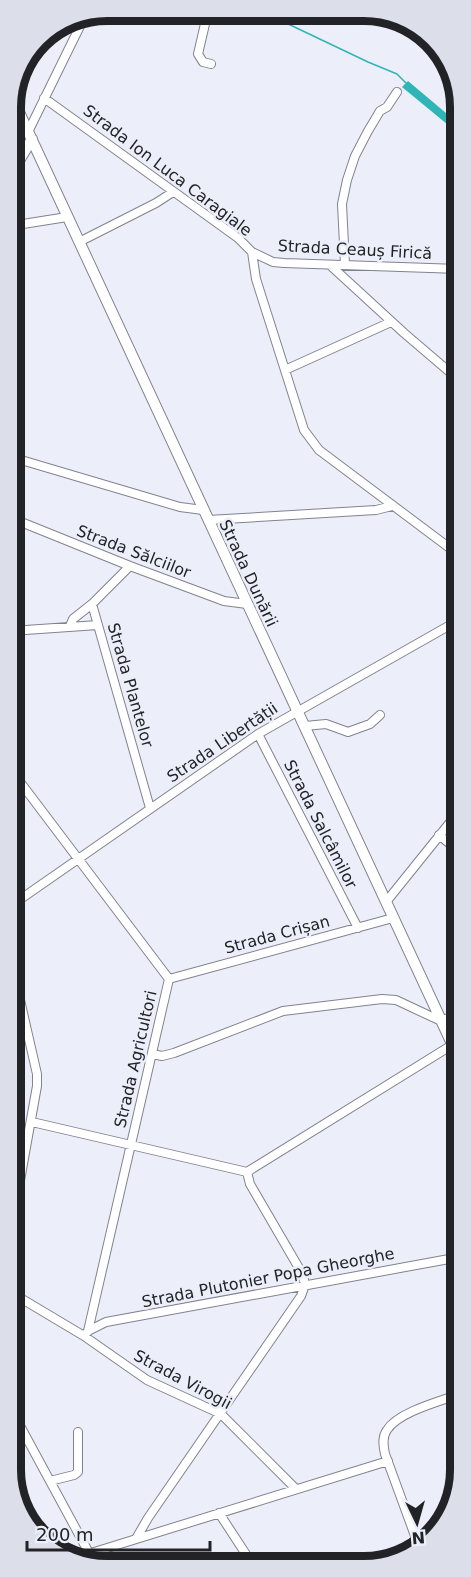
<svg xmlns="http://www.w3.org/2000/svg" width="471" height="1577" viewBox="0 0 471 1577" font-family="'DejaVu Sans',sans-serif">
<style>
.water{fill:#30b5b6}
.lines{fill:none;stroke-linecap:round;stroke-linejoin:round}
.stream{stroke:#30b5b6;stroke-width:1.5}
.minor-casing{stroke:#81838d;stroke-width:10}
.major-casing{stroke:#81838d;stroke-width:12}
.minor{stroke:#fff;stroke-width:8}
.major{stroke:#fff;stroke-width:10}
.labels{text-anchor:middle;stroke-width:5;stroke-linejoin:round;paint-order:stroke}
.street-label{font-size:16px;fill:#222327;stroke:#eceffa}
.rim{fill:none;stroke:#222327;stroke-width:8}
</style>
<rect width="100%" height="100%" fill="#eceffa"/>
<path class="water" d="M 408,81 L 459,124 L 459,134 L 402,87 Z"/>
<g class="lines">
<path class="stream" d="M 263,12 L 368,62 L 397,74 L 407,84"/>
<g class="minor-casing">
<path id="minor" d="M 208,11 L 198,54 L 203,62 L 211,64
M 44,98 L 238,238 L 252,252 L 256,279 L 304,430 L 319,450 L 459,555
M 28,132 L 83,20
M 11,229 L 23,224 L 67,217
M 79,242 L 156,203 L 173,192
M 252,252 L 273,262 L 284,263 L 459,269
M 330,265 L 404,333 L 459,380
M 345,265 L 342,204 L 347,180 L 355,156 L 368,131 L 380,111 L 387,107 L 397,92
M 285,370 L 391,322
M 11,457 L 180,507 L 203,510
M 11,518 L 130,566 L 224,601 L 247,604
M 208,520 L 376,510 L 392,506
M 447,546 L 459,539
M 92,604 L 150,808
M 70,626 L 73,619 L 92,604 L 130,566
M 11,631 L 98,625
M 305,726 L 326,724 L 348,732 L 370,724 L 380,715
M 258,734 L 358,928
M 11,770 L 169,979 L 88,1331
M 439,835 L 460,852
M 386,902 L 460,810
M 12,905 L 258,734 L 459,620
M 12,965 L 37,1074 L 37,1086 L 12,1225
M 169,979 L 393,918
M 152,1054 L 162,1056 L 174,1053 L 283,1011 L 382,999 L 396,1000 L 441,1021 L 460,1013
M 32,1122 L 247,1172
M 12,1172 L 20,1180
M 247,1172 L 452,1045
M 12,1293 L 84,1336 L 147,1380 L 221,1414 L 296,1489
M 84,1336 L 88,1331 L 106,1322 L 460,1257
M 12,1411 L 89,1553 L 91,1565
M 50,1481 L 74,1475 L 78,1472 L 78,1432
M 219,1513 L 253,1565
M 137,1537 L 148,1518 L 301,1296 L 305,1285 L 303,1275 L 250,1184 L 247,1172
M 418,1544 L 385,1454 C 383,1445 382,1437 387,1430 C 398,1412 441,1401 460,1394
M 75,1558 L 388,1461"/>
</g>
<g class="major-casing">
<path id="major" d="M 12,97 L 460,1061
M 11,174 L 32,139"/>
</g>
<use href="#minor" class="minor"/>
<use href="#major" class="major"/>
</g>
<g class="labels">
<g class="street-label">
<text transform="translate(168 170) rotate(37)" y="6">Strada Ion Luca Caragiale</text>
<text transform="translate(355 249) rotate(3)" y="6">Strada Ceauș Firică</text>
<text transform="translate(134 551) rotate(21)" y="6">Strada Sălciilor</text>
<text transform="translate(249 573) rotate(65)" y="6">Strada Dunării</text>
<text transform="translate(131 685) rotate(74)" y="6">Strada Plantelor</text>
<text transform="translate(222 742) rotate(-34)" y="6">Strada Libertății</text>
<text transform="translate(321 824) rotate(63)" y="6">Strada Salcâmilor</text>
<text transform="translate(277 934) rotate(-15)" y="6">Strada Crișan</text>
<text transform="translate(135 1059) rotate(-77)" y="6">Strada Agricultori</text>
<text transform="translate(268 1277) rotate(-11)" y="6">Strada Plutonier Popa Gheorghe</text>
<text transform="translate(183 1379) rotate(28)" y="6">Strada Virogii</text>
</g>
</g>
<path d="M0 0H471V1577H0ZM107 21H364A86 86 0 0 1 450 107V1470A86 86 0 0 1 364 1556H107A86 86 0 0 1 21 1470V107A86 86 0 0 1 107 21Z" fill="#dcdfe9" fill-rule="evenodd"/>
<path class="rim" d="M107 21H364A86 86 0 0 1 450 107V1470A86 86 0 0 1 364 1556H107A86 86 0 0 1 21 1470V107A86 86 0 0 1 107 21Z"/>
<g transform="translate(417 1523) rotate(175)" stroke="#eceffa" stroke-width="4.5" paint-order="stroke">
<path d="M0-4.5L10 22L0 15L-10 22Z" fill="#222327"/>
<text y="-9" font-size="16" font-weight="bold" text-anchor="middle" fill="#222327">N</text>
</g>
<path d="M27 1541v9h183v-9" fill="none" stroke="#222327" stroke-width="3"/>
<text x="36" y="1541" font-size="18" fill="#222327" stroke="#eceffa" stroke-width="4.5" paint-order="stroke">200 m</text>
</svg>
